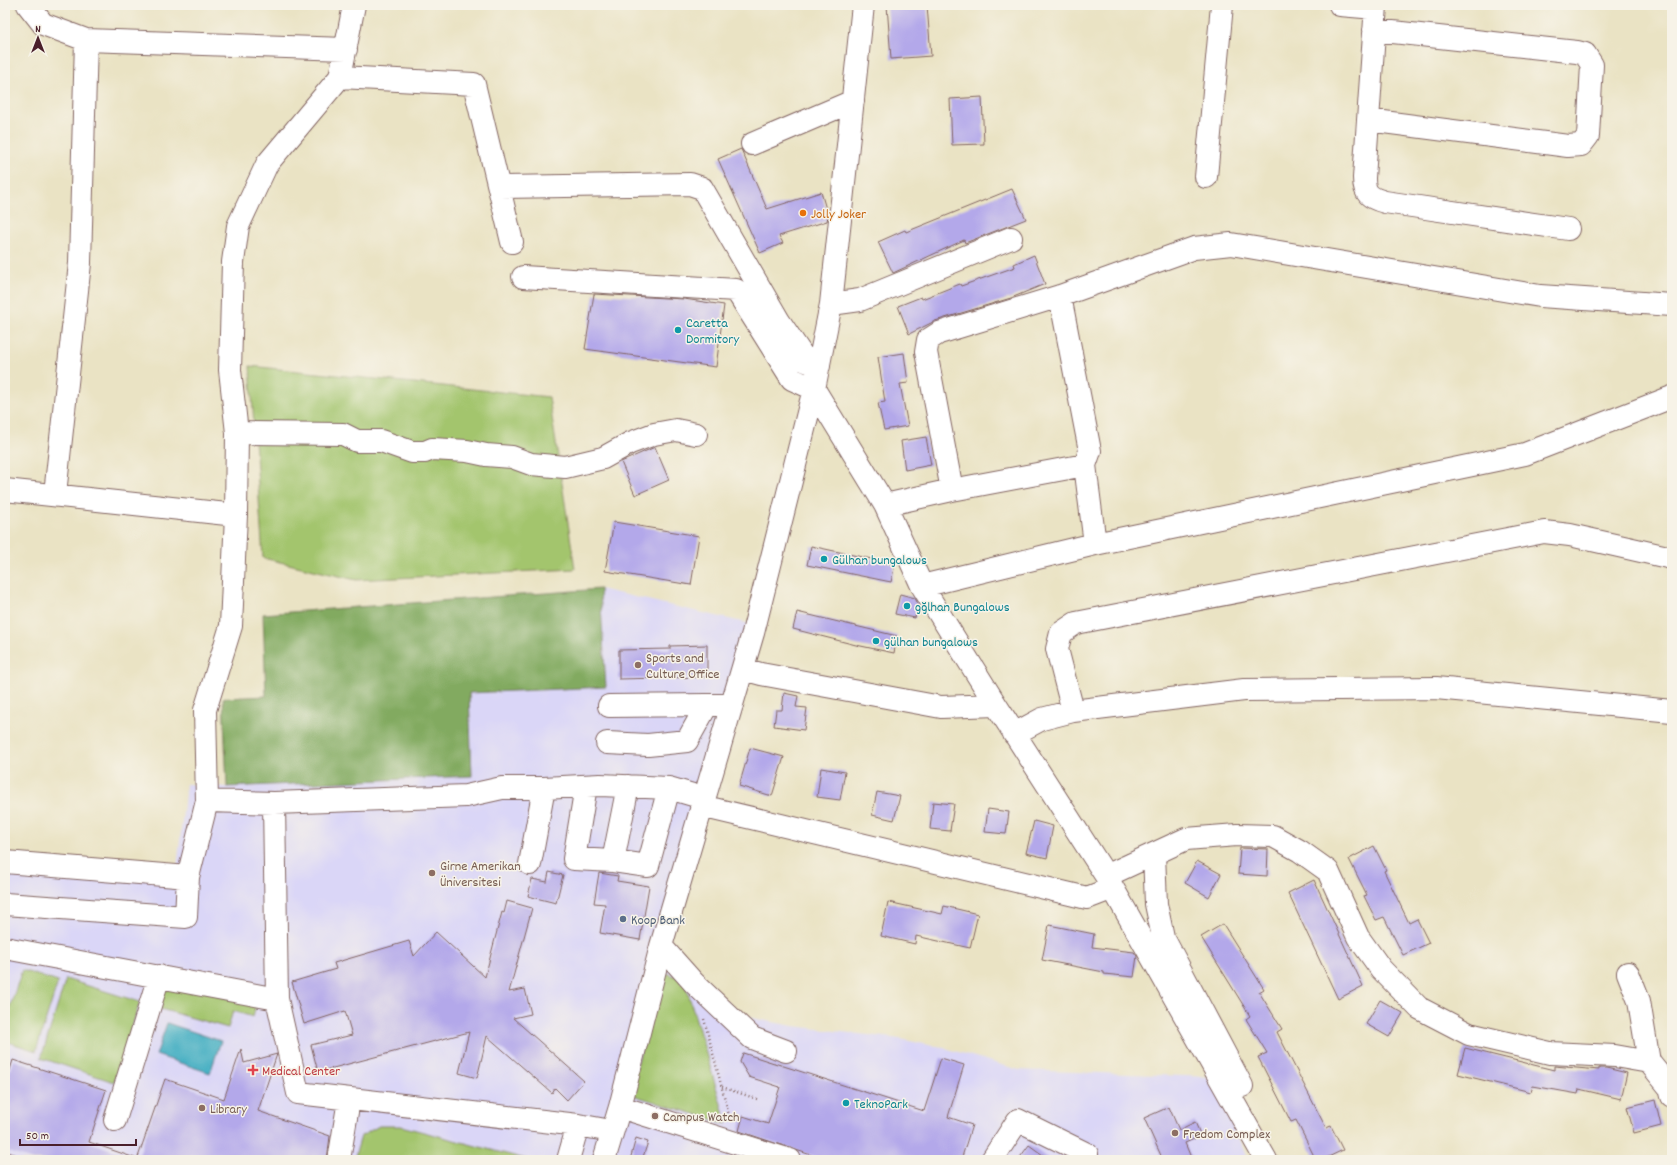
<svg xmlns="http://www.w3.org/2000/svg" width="1677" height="1165" viewBox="0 0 1677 1165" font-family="Dekko,sans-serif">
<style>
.built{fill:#dad6f7}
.green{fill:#a3c56d;stroke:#76724c}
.forest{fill:#82aa60;stroke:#666446}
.water{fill:#44afc3;stroke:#476777}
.building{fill:#b3a8ea}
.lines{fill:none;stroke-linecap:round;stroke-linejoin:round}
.minor-casing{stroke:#826461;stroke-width:24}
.path{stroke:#826461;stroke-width:2.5;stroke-dasharray:1 3;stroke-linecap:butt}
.minor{stroke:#fff;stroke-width:22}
.food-dot{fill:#e8710a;stroke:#f7f3e8;stroke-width:1.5}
.culture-dot{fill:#0f9aa8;stroke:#f7f3e8;stroke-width:1.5}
.education-dot{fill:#8d6e63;stroke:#f7f3e8;stroke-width:1.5}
.service-dot{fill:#5c6f8a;stroke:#f7f3e8;stroke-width:1.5}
.health-dot{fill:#e0444e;stroke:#f7f3e8;stroke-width:1.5}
.labels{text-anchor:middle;stroke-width:3;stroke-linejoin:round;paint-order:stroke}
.food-label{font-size:14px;fill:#c56008;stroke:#f7f3e8;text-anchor:start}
.culture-label{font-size:14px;fill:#0d838f;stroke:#f7f3e8;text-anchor:start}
.education-label{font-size:14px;fill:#785e54;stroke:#f7f3e8;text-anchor:start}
.service-label{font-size:14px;fill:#4e5e75;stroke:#f7f3e8;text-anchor:start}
.health-label{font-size:14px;fill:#be3a42;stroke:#f7f3e8;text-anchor:start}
</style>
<rect width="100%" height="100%" fill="#f7f3e8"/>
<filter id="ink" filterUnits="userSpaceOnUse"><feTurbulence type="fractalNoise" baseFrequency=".025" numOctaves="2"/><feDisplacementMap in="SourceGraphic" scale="8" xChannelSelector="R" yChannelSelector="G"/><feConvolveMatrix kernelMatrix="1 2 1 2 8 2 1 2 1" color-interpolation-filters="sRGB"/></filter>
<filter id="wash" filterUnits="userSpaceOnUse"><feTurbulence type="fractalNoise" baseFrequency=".012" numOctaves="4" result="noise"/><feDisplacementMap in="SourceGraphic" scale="16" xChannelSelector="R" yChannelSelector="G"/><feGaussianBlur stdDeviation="0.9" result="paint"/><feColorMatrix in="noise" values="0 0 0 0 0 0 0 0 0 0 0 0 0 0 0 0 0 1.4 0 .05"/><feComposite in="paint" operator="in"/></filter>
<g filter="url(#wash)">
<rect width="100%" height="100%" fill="#eae3c4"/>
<path class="built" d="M 600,589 L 759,626 L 670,937 L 673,950 L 741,1016 L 793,1026 L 900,1039 L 948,1049 L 1019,1070 L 1212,1077 L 1249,1160 L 5,1160 L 5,869 L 176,878 L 186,784 L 227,787 L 469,693 L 606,687 Z"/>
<path class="green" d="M 250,366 L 549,397 L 575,569 L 356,580 L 263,558 Z
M 22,970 L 58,982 L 36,1051 L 5,1041 L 5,1022 Z
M 663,972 L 684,979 L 727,1124 L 629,1094 Z
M 66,979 L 140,1002 L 114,1082 L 41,1058 Z
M 165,980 L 256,1006 L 253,1017 L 233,1011 L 228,1028 L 157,1008 Z
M 379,1126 L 401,1126 L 529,1160 L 354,1160 L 361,1136 Z"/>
<path class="forest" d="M 600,589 L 606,687 L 469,693 L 472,776 L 227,787 L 223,698 L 266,696 L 263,614 Z"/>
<path class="water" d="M 167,1023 L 221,1041 L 210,1073 L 156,1055 Z"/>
<g id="blocks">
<path class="building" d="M 887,5 L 927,5 L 931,56 L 891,59 Z
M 982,97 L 984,144 L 952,145 L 950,99 Z
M 741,149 L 767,209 L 821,192 L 828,216 L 827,221 L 779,236 L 783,243 L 760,253 L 718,159 Z
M 1012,189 L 1026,219 L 965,243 L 964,240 L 893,273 L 878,242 L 905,230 L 906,232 L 953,213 Z
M 1034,255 L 1045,284 L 1011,298 L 935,321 L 909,334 L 898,306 L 921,297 L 922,299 L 960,284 L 961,286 L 1015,267 L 1014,264 Z
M 594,294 L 684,299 L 724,305 L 716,367 L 585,349 Z
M 904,353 L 908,383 L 900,384 L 908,426 L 884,430 L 878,403 L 885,402 L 878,357 Z
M 926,437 L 931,465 L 905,470 L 901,441 Z
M 655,447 L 669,480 L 635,495 L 621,462 Z
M 614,522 L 699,536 L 691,585 L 605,571 Z
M 811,546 L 895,564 L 891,582 L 807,565 Z
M 900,594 L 915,598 L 918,604 L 915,618 L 895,614 Z
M 797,612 L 897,636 L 894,653 L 856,645 L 793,629 Z
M 707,645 L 707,677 L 619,679 L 619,650 L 670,649 L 670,646 Z
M 784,693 L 798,696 L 796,707 L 807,708 L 804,730 L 774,726 L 776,710 L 782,710 Z
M 750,748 L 784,757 L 772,796 L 739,786 Z
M 821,768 L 845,772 L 840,800 L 817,797 Z
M 877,792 L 900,796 L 894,820 L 872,815 Z
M 933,802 L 954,804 L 950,831 L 930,829 Z
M 988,809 L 1009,812 L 1006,834 L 985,832 Z
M 1034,821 L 1053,826 L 1047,858 L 1026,853 Z
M 1374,846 L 1386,870 L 1384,871 L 1409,923 L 1417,919 L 1429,943 L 1403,955 L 1384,917 L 1376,920 L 1364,896 L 1367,895 L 1349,859 Z
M 1240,848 L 1268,849 L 1267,876 L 1238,874 Z
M 1197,861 L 1221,874 L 1209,897 L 1185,883 Z
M 549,872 L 563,875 L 556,903 L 528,896 L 532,879 L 547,882 Z
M 599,873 L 618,876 L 617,881 L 649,886 L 640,940 L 600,933 L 605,904 L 594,903 Z
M 1314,880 L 1363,986 L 1338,999 L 1288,893 Z
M 507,901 L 532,908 L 509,992 L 525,989 L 531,1014 L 513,1018 L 584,1081 L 567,1100 L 555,1088 L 552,1093 L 487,1036 L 477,1078 L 459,1073 L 469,1032 L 318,1072 L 311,1045 L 352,1035 L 345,1011 L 304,1024 L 292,982 L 336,969 L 334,963 L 409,941 L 414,956 L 436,932 L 485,977 L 502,912 L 504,913 Z
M 888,902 L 942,914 L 944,906 L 978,914 L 970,948 L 916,936 L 915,944 L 881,936 Z
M 1223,924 L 1264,989 L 1259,992 L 1282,1029 L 1277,1032 L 1326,1128 L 1331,1126 L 1343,1150 L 1322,1160 L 1316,1160 L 1296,1120 L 1291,1122 L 1258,1057 L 1267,1053 L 1246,1019 L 1250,1016 L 1201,937 Z
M 1049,925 L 1094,934 L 1092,947 L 1134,952 L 1137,956 L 1134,977 L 1104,974 L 1104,972 L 1042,960 Z
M 1380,1000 L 1403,1013 L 1389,1037 L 1366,1024 Z
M 1465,1048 L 1554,1070 L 1554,1066 L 1599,1070 L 1599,1068 L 1606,1068 L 1627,1073 L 1621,1099 L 1579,1089 L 1578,1094 L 1533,1086 L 1531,1092 L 1458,1074 Z
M 241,1049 L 244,1063 L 277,1054 L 258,1111 L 330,1136 L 327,1160 L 137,1160 L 165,1079 L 224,1099 Z
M 743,1053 L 924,1111 L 941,1058 L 964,1065 L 948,1117 L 972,1125 L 961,1160 L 826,1160 L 739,1131 L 743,1116 L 768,1124 L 780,1087 L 749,1077 L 740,1062 Z
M 13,1060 L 106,1090 L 89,1142 L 135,1158 L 135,1160 L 33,1160 L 5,1151 L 5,1086 Z
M 1655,1100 L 1661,1126 L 1634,1133 L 1627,1107 Z
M 1169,1107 L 1179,1130 L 1195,1122 L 1201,1136 L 1185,1143 L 1192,1160 L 1163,1160 L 1144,1118 Z
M 636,1138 L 648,1142 L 642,1160 L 630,1160 Z
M 1029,1145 L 1050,1160 L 1018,1160 Z"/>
</g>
</g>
<g filter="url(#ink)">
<use href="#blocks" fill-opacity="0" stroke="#826461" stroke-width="1"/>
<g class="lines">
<g class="minor-casing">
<path id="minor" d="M 28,5 L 43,24 L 86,40 L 346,49
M 1340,5 L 1375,8
M 1376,5 L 1364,178 C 1364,194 1370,198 1385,202 L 1568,229
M 340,77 L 474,84 L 512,242
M 1368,120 L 1568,146 L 1581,145 L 1588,136 L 1592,65 L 1585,54 L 1577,52 L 1374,30
M 752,144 L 853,101
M 1206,177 L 1222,5
M 500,187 L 690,184 L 702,188 L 779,321 L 806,361 L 819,366
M 523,277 L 736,290 L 792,379 L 814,389 L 885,505 L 922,586 L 996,705 L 1106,876 L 1266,1160
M 1060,296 L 1090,451 L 1085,465 L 1095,544
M 831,304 L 860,300 L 1011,238
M 237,433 L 343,434 L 357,441 L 381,441 L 412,452 L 425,452 L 432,449 L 467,451 L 486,455 L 512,457 L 531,464 L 565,467 L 603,458 L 630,443 L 654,434 L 676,430 L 696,434
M 5,490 L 236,515
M 952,490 L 926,352 L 928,340 L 939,333 L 1060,296 L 1194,248 L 1231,244 L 1540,296 L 1672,305
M 55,494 L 80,263 L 86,40
M 885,505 L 952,490 L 1085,465
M 922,586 L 1095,544 L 1525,454 L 1672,397
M 743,669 L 761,674 L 941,707 L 996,705
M 609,706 L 707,705
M 1073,711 L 1057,649 L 1061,633 L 1076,623 L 1544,532 L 1570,535 L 1672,558
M 1014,734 L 1042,719 L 1073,711 L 1244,690 L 1436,688 L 1672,711
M 607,743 L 648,745 L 687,741 L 707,705 L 732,705
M 586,786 L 574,859 L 613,861 L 648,866 L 669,788
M 207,801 L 274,803 L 466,796 L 502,788 L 544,788 L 600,785 L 669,788 L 703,798
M 274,803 L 277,999
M 701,806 L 1087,898 L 1113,888
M 1154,854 L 1156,904 L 1163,937 L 1242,1086
M 613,861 L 628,786
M 5,862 L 188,877
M 530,864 L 544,788
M 1106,876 L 1186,839 L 1237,835 L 1273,836 L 1300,851 L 1328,871 L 1358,937 L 1381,969 L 1419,1008 L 1469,1034 L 1550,1053 L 1615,1056 L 1649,1062 L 1670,1088 L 1672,1096
M 5,904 L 186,917 L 188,877 L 207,801 L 205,710 L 231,626 L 236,515 L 237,433 L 230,370 L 233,262 L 238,226 L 267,164 L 340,77 L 354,5
M 661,946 L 694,983 L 752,1038 L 786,1051
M 5,948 L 277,999 L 298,1093 L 578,1125 L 611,1131
M 1628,973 L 1639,1001 L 1649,1062
M 620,1107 L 790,1160
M 115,1120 L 159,976
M 339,1160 L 349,1100
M 568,1160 L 578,1125
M 604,1160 L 620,1107 L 661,946 L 753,633 L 814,389 L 831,304 L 863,5
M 992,1160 L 1018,1120 L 1087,1154 L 1085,1160"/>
</g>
<path class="path" d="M 704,1019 L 731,1123
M 722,1087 L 757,1099"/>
<use href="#minor" class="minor"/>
</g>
</g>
<circle class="food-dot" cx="803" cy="213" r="4"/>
<g class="culture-dot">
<circle cx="678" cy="330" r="4"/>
<circle cx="824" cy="559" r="4"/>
<circle cx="907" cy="606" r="4"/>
<circle cx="876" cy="641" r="4"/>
<circle cx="846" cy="1103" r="4"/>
</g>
<g class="education-dot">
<circle cx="638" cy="665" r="4"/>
<circle cx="432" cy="873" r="4"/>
<circle cx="202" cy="1108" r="4"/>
<circle cx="655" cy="1116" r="4"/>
<circle cx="1175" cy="1133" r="4"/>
</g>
<circle class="service-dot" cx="623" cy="919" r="4"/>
<path class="health-dot" d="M251 1064h4v4h4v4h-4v4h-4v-4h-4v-4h4z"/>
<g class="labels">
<g class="food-label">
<text x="811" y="218">Jolly Joker</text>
</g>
<g class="culture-label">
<text x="686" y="327">Caretta<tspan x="686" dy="16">Dormitory</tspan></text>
<text x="832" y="564">Gülhan bungalows</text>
<text x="915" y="611">gğlhan Bungalows</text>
<text x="884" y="646">gülhan bungalows</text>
<text x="854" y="1108">TeknoPark</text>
</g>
<g class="education-label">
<text x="646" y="662">Sports and<tspan x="646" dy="16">Culture Office</tspan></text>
<text x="440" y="870">Girne Amerikan<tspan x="440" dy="16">Üniversitesi</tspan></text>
<text x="210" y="1113">Library</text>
<text x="663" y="1121">Campus Watch</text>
<text x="1183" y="1138">Fredom Complex</text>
</g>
<g class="service-label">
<text x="631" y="924">Koop Bank</text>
</g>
<g class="health-label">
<text x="262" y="1075">Medical Center</text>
</g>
</g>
<rect width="1677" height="1165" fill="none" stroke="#f7f3e8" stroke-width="20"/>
<g transform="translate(38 38)" stroke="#f7f3e8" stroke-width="3" paint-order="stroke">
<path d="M0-3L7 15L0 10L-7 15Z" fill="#4a1f2b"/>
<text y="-6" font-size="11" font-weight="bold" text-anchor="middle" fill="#4a1f2b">N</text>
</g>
<path d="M20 1139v6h116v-6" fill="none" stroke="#4a1f2b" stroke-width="2"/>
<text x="26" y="1139" font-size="12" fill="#4a1f2b" stroke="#f7f3e8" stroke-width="3" paint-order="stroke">50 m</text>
</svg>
